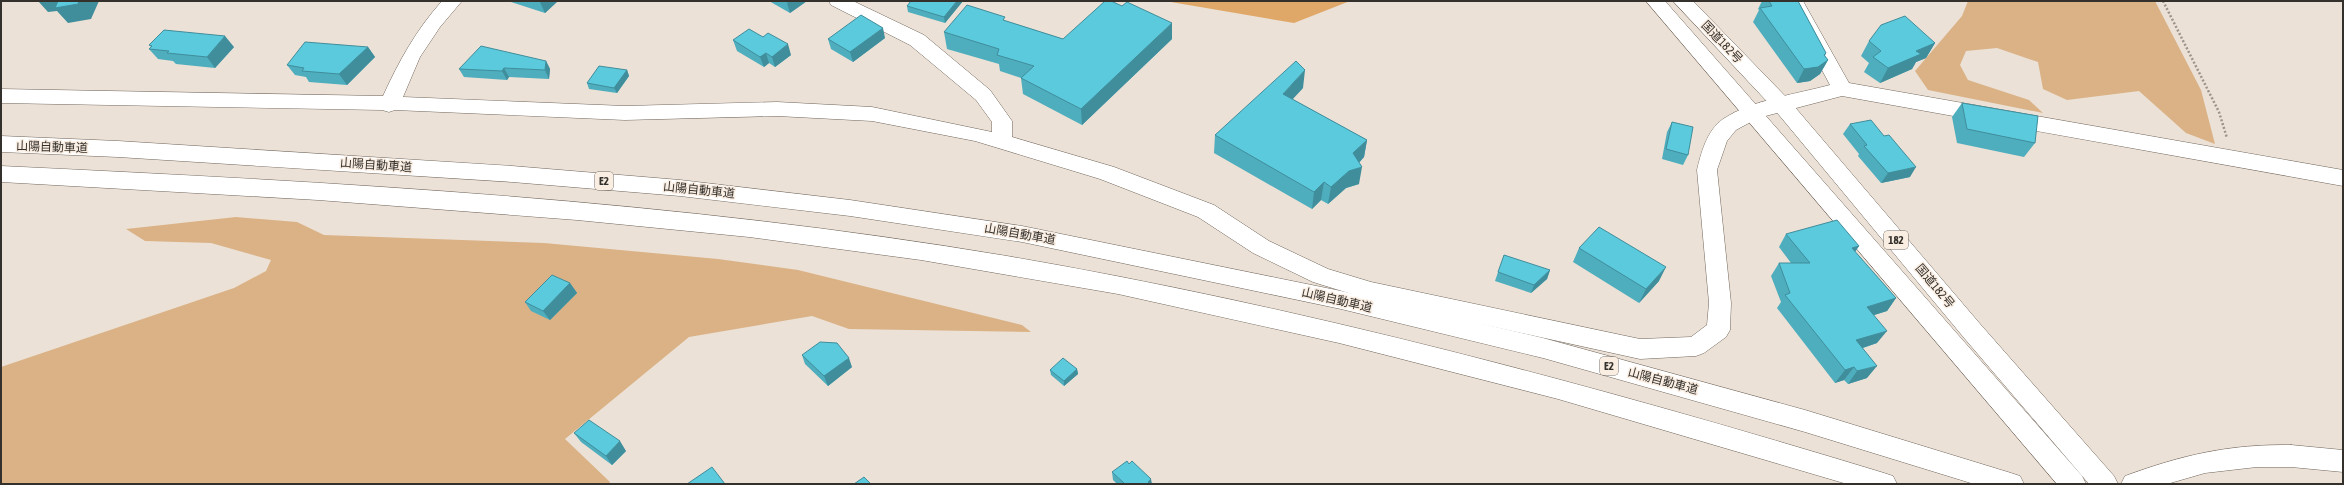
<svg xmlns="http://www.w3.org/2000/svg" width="2344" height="485" viewBox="0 0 2344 485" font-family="'Asap Condensed','Noto Sans JP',sans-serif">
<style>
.green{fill:#dab286}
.water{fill:#dfa868}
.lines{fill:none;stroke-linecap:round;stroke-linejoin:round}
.minor-casing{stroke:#70665c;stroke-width:1}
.highway-casing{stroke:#70665c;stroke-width:1}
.path{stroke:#9c948c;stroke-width:2.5;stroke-dasharray:2 2;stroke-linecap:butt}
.minor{fill:#fff;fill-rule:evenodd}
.highway{fill:#fff;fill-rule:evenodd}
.wall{fill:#4eaebe}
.shaded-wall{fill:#408d9b}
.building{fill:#5bcadd;stroke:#408d9b}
.labels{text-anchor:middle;stroke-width:3;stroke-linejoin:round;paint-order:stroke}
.shield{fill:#faeee3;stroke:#6f6962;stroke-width:1}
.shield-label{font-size:11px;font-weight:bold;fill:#34302b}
.street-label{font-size:12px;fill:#34302b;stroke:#faeee3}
</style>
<rect width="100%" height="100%" fill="#ece1d6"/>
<path class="green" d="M 1968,1 L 2155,1 L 2201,90 L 2215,144 L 2186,133 L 2139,91 L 2067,100 L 2043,89 L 2038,62 L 1997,48 L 1966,51 L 1960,65 L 1968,80 L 2029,100 L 2043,113 L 1928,90 L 1915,71 L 1962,16 Z
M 236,217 L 297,222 L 324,235 L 544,243 L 718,259 L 798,270 L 1022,325 L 1031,332 L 849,329 L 812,316 L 689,337 L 565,439 L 610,482 L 609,484 L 1,484 L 1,367 L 234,288 L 266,271 L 271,260 L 211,243 L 145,241 L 126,229 Z"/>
<path class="water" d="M 1165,1 L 1350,1 L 1294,23 Z"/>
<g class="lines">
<g class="minor-casing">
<path id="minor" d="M 442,1 L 462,1 L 440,27 L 420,57 L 403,97 L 625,106 L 777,102 L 872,107 L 992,132 L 992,122 L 976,100 L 910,45 L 831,5 L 829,1 L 853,1 L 924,35 L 990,90 L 1012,121 L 1012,137 L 1114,167 L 1214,205 L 1269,241 L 1328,269 L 1371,282 L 1640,339 L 1691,337 L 1707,325 L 1709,303 L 1697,170 C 1701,153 1707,130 1723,119 C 1751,100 1797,94 1830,85 L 1785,1 L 1803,1 L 1849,83 L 2343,170 L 2343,186 L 1842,96 L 1758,118 L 1736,130 L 1727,141 L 1717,170 L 1731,303 L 1730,330 L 1726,337 L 1704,353 L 1696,356 L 1640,359 L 1371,300 L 1313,282 L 1253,253 L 1198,217 L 1100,179 L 975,141 L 872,121 L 777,116 L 625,120 L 395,110 L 389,112 L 382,110 L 1,103 L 1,89 L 383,96 C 399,61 416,30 442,1 Z
M 2291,445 L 2343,450 L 2343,472 L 2291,467 L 2257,467 L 2205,473 L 2167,484 L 2121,484 L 2125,476 C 2182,455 2230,444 2291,445 Z"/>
</g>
<g class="highway-casing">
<path id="highway" d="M 1646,1 L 1665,1 L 2082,476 L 2086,484 L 2057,484 Z
M 1673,1 L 1693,1 L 1788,99 L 1981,325 L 2114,476 L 2118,484 L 2089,484 L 1965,339 L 1774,109 Z
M 1,136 L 118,141 L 512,166 L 680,180 L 850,200 L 1022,226 L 1341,291 L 1543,338 L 1805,410 L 2011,473 L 2020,476 L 2024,484 L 1974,484 L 1805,432 L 1543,358 L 1341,309 L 1022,242 L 850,216 L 680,196 L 512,182 L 118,157 L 1,152 Z
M 1,166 C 337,182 675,200 1007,256 C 1304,307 1595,385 1884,473 L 1893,476 L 1897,484 L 1847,484 L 1558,399 L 1339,343 L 1118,294 L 921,260 L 749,237 L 577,220 L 318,200 L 1,182 Z"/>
</g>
<path class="path" d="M 2163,1 L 2219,112 L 2227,138"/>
<use href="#minor" class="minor"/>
<use href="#highway" class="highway"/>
</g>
<path class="wall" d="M 510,1 L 558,1 L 545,13 L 511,2 Z
M 769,1 L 807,1 L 790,13 Z
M 911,1 L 963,1 L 945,23 L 908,12 L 907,6 Z
M 1762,1 L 1798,1 L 1826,53 L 1825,56 L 1828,60 L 1820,74 L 1810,81 L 1797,83 L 1753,22 L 1759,10 L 1758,9 Z
M 1005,21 L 1063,39 L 1172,39 L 1082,125 L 1023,94 L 1021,78 L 1000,71 L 999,64 L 947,49 L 944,32 Z
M 885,38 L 853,62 L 831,49 L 828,39 Z
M 733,40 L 791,55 L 775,67 L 769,63 L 764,67 L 737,51 Z
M 1869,41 L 1935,43 L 1926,58 L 1916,62 L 1912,69 L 1880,83 L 1864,72 L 1869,63 L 1861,56 Z
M 149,45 L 234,47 L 215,68 L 176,64 L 173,61 L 158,59 L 149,49 L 151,47 Z
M 368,47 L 375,57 L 347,85 L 309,82 L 306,77 L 295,75 L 287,65 Z
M 546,61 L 550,69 L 549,79 L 509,77 L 507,80 L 464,77 L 459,69 Z
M 627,70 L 629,76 L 617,93 L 589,89 L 587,83 Z
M 1303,88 L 1292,99 L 1367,140 L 1364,157 L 1359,163 L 1359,184 L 1346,188 L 1328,204 L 1321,200 L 1312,209 L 1214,153 L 1215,135 Z
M 1962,103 L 2035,143 L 2024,157 L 1957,143 L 1952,117 Z
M 1672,122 L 1688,155 L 1683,165 L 1662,159 L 1667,132 Z
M 1850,124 L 1910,177 L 1881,183 L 1858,156 L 1859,154 L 1843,134 Z
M 1786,234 L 1859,246 L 1855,252 L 1896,298 L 1887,311 L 1874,315 L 1877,343 L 1863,348 L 1867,378 L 1848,384 L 1844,380 L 1835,383 L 1777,308 L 1781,302 L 1771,276 L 1779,263 L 1791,263 L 1779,247 Z
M 1579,248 L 1659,281 L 1639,303 L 1573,262 Z
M 1550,270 L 1547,279 L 1531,293 L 1495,281 L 1498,272 Z
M 570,283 L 577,293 L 550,320 L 531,311 L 525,302 Z
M 802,355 L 852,367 L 828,386 L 805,364 Z
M 1077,369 L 1078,374 L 1064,386 L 1051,375 L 1050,370 Z
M 574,433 L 626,451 L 612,465 L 581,442 Z
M 1112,472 L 1152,484 L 1117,484 L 1113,480 Z"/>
<path class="shaded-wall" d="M 38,1 L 99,1 L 91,19 L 68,23 L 57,11 L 48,12 Z
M 541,1 L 558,1 L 545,13 L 540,2 Z
M 789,1 L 807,1 L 790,13 L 787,3 Z
M 957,1 L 963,1 L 945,23 L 944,17 Z
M 1172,23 L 1172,39 L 1082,125 L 1081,109 Z
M 883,28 L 885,38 L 853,62 L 850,52 Z
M 225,36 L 234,47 L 215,68 L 207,57 Z
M 1935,43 L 1926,58 L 1916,62 L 1912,69 L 1880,83 L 1888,68 L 1916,51 Z
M 788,44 L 791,55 L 775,67 L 772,57 Z
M 368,47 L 375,57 L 347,85 L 339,74 Z
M 766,53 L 769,63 L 764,67 L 760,57 Z
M 1826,53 L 1819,66 L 1828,60 L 1820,74 L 1810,81 L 1797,83 L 1804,69 Z
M 546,61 L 550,69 L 549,79 L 545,70 Z
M 504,68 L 509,77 L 507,80 L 502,71 Z
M 627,70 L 629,76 L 617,93 L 614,88 Z
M 1305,70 L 1303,88 L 1281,112 L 1283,94 Z
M 1367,140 L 1364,157 L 1352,170 L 1362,167 L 1359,184 L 1346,188 L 1328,204 L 1331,187 L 1349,171 L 1353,153 Z
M 1916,167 L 1910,177 L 1881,183 L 1888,173 Z
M 1324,182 L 1321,200 L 1312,209 L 1314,192 Z
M 1859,246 L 1850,259 L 1852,248 Z
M 1666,267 L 1659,281 L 1639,303 L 1646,289 Z
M 1550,270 L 1547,279 L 1531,293 L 1534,285 Z
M 570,283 L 577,293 L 550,320 L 543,311 Z
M 1896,298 L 1887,311 L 1858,320 L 1867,307 Z
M 1887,331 L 1877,343 L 1847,353 L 1856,340 Z
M 849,358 L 852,367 L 828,386 L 824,376 Z
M 1877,366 L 1867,378 L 1848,384 L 1857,371 Z
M 1854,367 L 1844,380 L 1835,383 L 1845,370 Z
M 1077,369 L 1078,374 L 1064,386 L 1064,381 Z
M 620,441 L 626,451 L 612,465 L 606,456 Z
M 1151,479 L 1152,484 L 1148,484 L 1148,482 Z"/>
<path class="building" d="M 58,1 L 79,1 L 78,4 L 55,8 Z
M 911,1 L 957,1 L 944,17 L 907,6 Z
M 1105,1 L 1111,1 L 1122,6 L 1127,2 L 1172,23 L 1081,109 L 1021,78 L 1034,66 L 997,55 L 999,49 L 944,32 L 967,5 L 1005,17 L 1003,20 L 1063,39 Z
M 1769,1 L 1798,1 L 1826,53 L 1824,55 L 1828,60 L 1818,67 L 1804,69 L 1760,8 L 1772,6 Z
M 861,15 L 883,28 L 850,52 L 828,39 Z
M 1905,16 L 1935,43 L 1916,51 L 1921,54 L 1888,68 L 1873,57 L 1881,51 L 1869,41 L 1881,25 Z
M 749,29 L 763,37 L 768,33 L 788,44 L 772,57 L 766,53 L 760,57 L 733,40 Z
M 164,30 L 225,36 L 207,57 L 167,53 L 169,51 L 149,49 L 152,46 L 149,45 Z
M 305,42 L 368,47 L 339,74 L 302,71 L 304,68 L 287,65 Z
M 481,46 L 546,61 L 545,70 L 504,68 L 502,71 L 459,69 Z
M 1296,61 L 1305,70 L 1283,94 L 1367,140 L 1353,153 L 1362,167 L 1349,171 L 1331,187 L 1324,182 L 1314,192 L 1215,135 Z
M 599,66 L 627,70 L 614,88 L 587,83 Z
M 1962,103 L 2038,116 L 2035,143 L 1967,129 Z
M 1871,120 L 1884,136 L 1889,135 L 1916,167 L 1888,173 L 1864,146 L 1867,145 L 1850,124 Z
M 1672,122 L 1693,127 L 1688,155 L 1666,149 Z
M 1837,220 L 1859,246 L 1852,248 L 1896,298 L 1867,307 L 1887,331 L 1856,340 L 1877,366 L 1857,371 L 1854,367 L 1845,370 L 1785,295 L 1790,293 L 1779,263 L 1810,263 L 1786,234 Z
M 1599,227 L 1666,267 L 1646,289 L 1579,248 Z
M 1504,255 L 1550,270 L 1534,285 L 1498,272 Z
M 552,275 L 570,283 L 543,311 L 525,302 Z
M 820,342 L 837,343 L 849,358 L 824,376 L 802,355 Z
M 1063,358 L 1077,369 L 1064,381 L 1050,370 Z
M 589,420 L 620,441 L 606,456 L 574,433 Z
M 1127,461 L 1129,464 L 1132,461 L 1151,479 L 1148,482 L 1150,484 L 1125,484 L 1112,472 Z
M 712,467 L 725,484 L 687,484 Z
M 864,477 L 871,484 L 854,484 Z"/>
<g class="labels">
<g class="shield">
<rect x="595" y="172" width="18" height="18" rx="3"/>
<rect x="1884" y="231" width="24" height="18" rx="3"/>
<rect x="1600" y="357" width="18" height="18" rx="3"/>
</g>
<g class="shield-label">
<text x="604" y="185">E2</text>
<text x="1896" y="244">182</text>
<text x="1609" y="370">E2</text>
</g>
<g class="street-label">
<text transform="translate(1722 42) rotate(46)" y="4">国道182号</text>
<text transform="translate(52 147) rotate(2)" y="4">山陽自動車道</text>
<text transform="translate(376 165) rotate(4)" y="4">山陽自動車道</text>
<text transform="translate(699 190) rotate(6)" y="4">山陽自動車道</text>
<text transform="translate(1020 234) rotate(10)" y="4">山陽自動車道</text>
<text transform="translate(1935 286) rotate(50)" y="4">国道182号</text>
<text transform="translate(1337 300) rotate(13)" y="4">山陽自動車道</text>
<text transform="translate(1663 381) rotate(15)" y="4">山陽自動車道</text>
</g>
</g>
<rect width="2344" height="485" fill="none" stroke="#34302b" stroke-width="4"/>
</svg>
